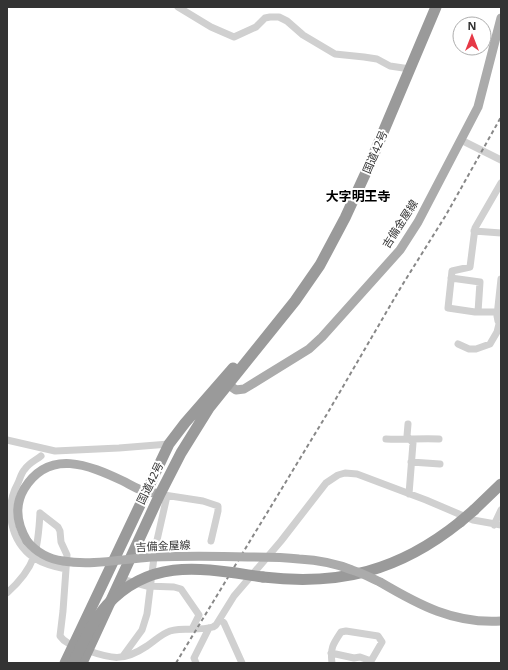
<svg xmlns="http://www.w3.org/2000/svg" width="508" height="670" viewBox="0 0 508 670" font-family="'Noto Sans','Noto Sans JP',sans-serif">
<style>
.lines{fill:none;stroke-linecap:round;stroke-linejoin:round}
.minor{stroke:#d0d0d0;stroke-width:7}
.major{stroke:#ababab;stroke-width:9}
.highway{stroke:#9a9a9a;stroke-width:11}
.rail{stroke:#888;stroke-width:2;stroke-dasharray:4 3;stroke-linecap:butt}
.major-bridge{stroke:#ababab;stroke-width:9}
.highway-bridge{stroke:#9a9a9a;stroke-width:11}
.labels{text-anchor:middle;stroke-width:4;stroke-linejoin:round;paint-order:stroke}
.street-label{font-size:11px;fill:#333;stroke:#fff}
.quarter-label{font-size:13px;font-weight:bold;fill:#000;stroke:#fff}
</style>
<rect width="100%" height="100%" fill="#fff"/>
<g class="lines">
<path class="minor" d="M 178,7 L 211,27 L 234,37 L 256,27 L 265,18 L 270,17 L 279,17 L 287,21 L 303,35 L 335,54 L 364,57 L 377,59 L 390,66 L 410,69
M 461,140 L 501,160
M 474,231 L 501,233
M 451,278 L 480,282 L 478,312
M 501,279 L 497,316 L 498,321 L 501,327
M 497,312 L 475,312 L 448,308 L 452,271 L 470,267 L 475,228 L 501,183
M 458,344 L 469,349 L 476,349 L 490,344 L 497,332 L 499,324
M 408,424 L 407,436 L 413,443 L 409,494
M 386,439 C 404,440 421,438 439,439
M 7,440 L 55,451 L 119,448 L 169,444
M 41,456 C 36,460 29,463 25,469 C 21,473 20,479 18,483 C 4,508 10,541 34,558 C 44,564 55,567 66,569
M 411,462 L 440,464
M 164,495 L 203,501 L 218,506 L 218,511 L 211,541
M 40,513 L 58,527 L 60,531 L 61,542 L 67,555 L 63,611 L 60,636 C 66,645 77,646 86,650 C 112,659 123,662 147,646 C 155,641 161,634 170,631 C 184,627 199,631 213,627 L 216,625 L 234,596 L 281,541 L 326,483 L 338,475 L 345,473 L 357,474 L 426,500 L 473,520 L 501,525
M 494,525 L 501,510
M 121,579 L 147,586 L 174,587 L 181,589 L 199,615 L 192,629
M 7,593 C 36,567 38,550 40,513
M 220,619 L 224,623 L 242,663
M 331,653 L 354,658 L 360,657 L 371,661 L 382,642 L 378,636 L 346,631 L 341,632 C 333,644 330,648 332,663
M 123,656 L 142,630 L 147,614 L 155,549 L 167,496
M 196,663 L 194,658 L 209,628"/>
<path class="major" d="M 223,381 L 236,390 L 244,389 L 309,349 L 322,337 L 400,250 L 418,222 L 478,107 L 501,18
M 27,541 C 17,524 14,506 24,489 C 49,448 89,465 123,481 C 131,485 140,491 148,492 C 152,493 156,493 160,494
M 380,582 C 419,605 454,624 501,621"/>
<path class="highway" d="M 474,510 L 501,484
M 263,577 C 340,586 399,571 460,522
M 65,663 L 169,444 L 185,423 L 233,368
M 82,663 L 160,494 L 181,453 L 209,408 L 295,301 L 320,265 L 345,218 L 368,168 L 436,7"/>
<path class="rail" d="M 176,663 L 327,414 L 401,287 L 446,215 L 501,117"/>
<path class="major-bridge" d="M 27,541 C 36,552 49,559 63,561 C 92,566 122,559 151,557 C 183,556 215,556 248,557 C 265,557 282,557 299,559 C 317,560 335,563 352,570 C 362,573 371,578 380,582"/>
<path class="highway-bridge" d="M 460,522 L 474,510
M 73,663 C 83,643 92,622 107,605 C 152,556 205,569 263,577"/>
</g>
<g class="labels">
<g class="street-label">
<text transform="translate(375 152) rotate(-67)" y="4">国道42号</text>
<text transform="translate(400 224) rotate(-57)" y="4">吉備金屋線</text>
<text transform="translate(150 483) rotate(-64)" y="4">国道42号</text>
<text transform="translate(163 546) rotate(-3)" y="4">吉備金屋線</text>
</g>
<g class="quarter-label">
<text x="358" y="201">大字明王寺</text>
</g>
</g>
<rect width="508" height="670" fill="none" stroke="#333333" stroke-width="16"/>
<g transform="translate(472 36)"><circle r="19" fill="#ffffff" stroke="#adadad"/>
<path d="M0-3L7 15L0 10L-7 15Z" fill="#e63946"/>
<text y="-6" font-size="11" font-weight="bold" text-anchor="middle" fill="#333333">N</text>
</g>
</svg>
